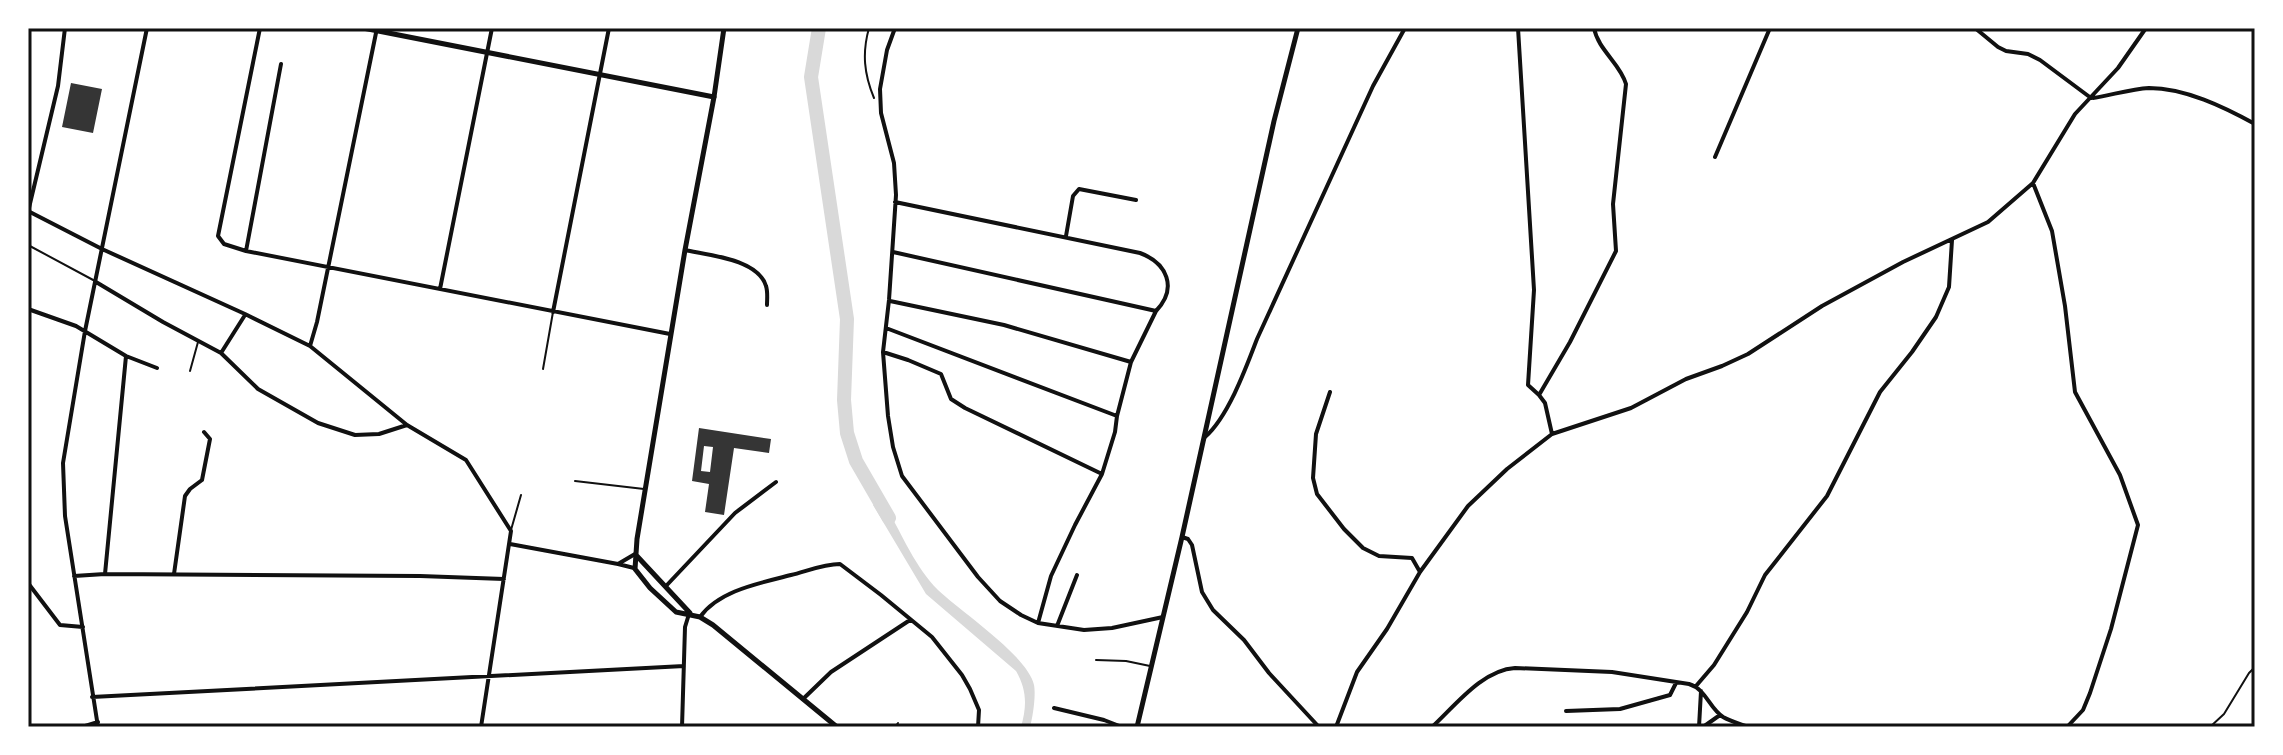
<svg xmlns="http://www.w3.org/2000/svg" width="2283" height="755" viewBox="0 0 2283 755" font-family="'Alegreya Sans',sans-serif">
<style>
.water{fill:#d9d9d9}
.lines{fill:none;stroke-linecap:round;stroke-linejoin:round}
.river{stroke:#d9d9d9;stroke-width:14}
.building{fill:#353535;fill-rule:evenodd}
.path{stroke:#111;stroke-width:2}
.service{stroke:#111;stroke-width:2}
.minor{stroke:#111;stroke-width:4}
.tertiary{stroke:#111;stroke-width:5}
.secondary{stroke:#111;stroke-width:5}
.neatline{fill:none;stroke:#111;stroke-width:3}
</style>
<rect width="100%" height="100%" fill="#fff"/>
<path class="water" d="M 883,501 C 900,530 914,566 938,590 C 960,611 1028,656 1034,685 C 1036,695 1033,716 1030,727 L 1021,727 C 1027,706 1027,690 1016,671 L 926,594 L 873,505 Z"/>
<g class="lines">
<path class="river" d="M 819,28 L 811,77 L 847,319 L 844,400 L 847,433 L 856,461 L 889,518"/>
</g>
<path class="building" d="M 71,83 L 102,89 L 93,133 L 62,127 Z
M 699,428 L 771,439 L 769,453 L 734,448 L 724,515 L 705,512 L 709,484 L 692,481 ZM 704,446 L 713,447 L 710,472 L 701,471 Z"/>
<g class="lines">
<path class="path" d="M 869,28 C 862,53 864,74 874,98
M 2210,727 L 2224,714 L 2249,673 L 2255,667"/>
<path class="service" d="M 28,245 L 95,281
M 543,369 L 553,312
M 190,371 L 198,342
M 575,481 L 644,489
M 511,530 L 521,495
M 1096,660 L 1126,661 L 1150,666
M 895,727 L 898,723"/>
<path class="minor" d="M 895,28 L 887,50 L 880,89 L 881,113 L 894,163 L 896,195 L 889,300 L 883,352 L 888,416 L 893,447 L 902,476 L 978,577 L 1000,601 L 1021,615 L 1038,623 L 1084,630 L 1112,628 L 1163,617
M 1518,28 L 1534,290 L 1528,385 L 1539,395 L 1545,403 L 1552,434
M 1975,28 L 1998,47 L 2006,51 L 2028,54 L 2040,60 L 2091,98
M 281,64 L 246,251 L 670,334
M 2093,98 C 2112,95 2131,89 2149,88 C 2185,88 2224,107 2255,124
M 1715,157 L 1770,28
M 2033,183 L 2052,231 L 2065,306 L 2075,392 L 2120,475 L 2138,525 L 2111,629 L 2090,693 L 2083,710 L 2067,727
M 895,202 L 1140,253 C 1167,263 1178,288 1156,311 L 1131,362 L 1117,416 L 1115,432 L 1102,474 L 1075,525 L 1051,576 L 1038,623
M 28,211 L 102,249 L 245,314 L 310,346 L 407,425 L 466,460 L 511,531 L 481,727
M 28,212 L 58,86 L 65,28
M 1066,236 L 1073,196 L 1079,189 L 1136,200
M 685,250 C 708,255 758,259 766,286 C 768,292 767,299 767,305
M 246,251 L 224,244 L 218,236 L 260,28
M 893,252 L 1156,311
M 96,282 L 163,322 L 221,353 L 258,389 L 318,423 L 355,435 L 379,434 L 407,425
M 440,289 L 492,28
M 890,301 L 1004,325 L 1131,362
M 28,309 L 76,326 L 126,356 L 157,368
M 553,312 L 609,28
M 886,328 L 1117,416
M 310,346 L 317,322 L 377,28
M 883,352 L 908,360 L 941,374 L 951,399 L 965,408 L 1102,474
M 221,353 L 245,315
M 1330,392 L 1316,434 L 1313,478 L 1317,494 L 1344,529 L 1363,548 L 1379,556 L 1412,558 L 1420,572
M 1539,395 L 1570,342 L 1616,251 L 1613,204 L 1626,84 C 1620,63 1598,50 1594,28
M 1205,437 C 1228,417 1246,368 1257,339 L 1373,86 L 1405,28
M 1182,537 L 1188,539 L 1192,545 L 1202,592 L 1213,610 L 1244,640 L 1269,673 L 1319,727
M 510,544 L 618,564
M 634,568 L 618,564 L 635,554
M 105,574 L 126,356
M 174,574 L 185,496 L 190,489 L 202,480 L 210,439 L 204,432
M 74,576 L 105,574 L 420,576 L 504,579
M 28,583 L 60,625 L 83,627
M 666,586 L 735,513 L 776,482
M 700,617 C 719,590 761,583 791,575 C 807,571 824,564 840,564 L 881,595 L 932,637 L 962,675 L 970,689 L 979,710 L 978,727
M 1057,626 L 1077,575
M 1696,686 L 1714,665 L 1747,612 L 1765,575 L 1827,496 L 1880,392 L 1912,352 L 1936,317 L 1949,287 L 1952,240
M 92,697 L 684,666
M 803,699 L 831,672 L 910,620
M 1054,708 L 1104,720 L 1122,727
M 1566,711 L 1620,709 L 1670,695 L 1676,683
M 82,727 L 98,722
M 98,727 L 65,516 L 63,463 L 85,331 L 147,28
M 682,727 L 685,627 L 689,614
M 1336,727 L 1357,672 L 1387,629 L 1420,572 L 1468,506 L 1507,469 L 1552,434 L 1631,408 L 1686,379 L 1722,366 L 1748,354 L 1822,306 L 1903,262 L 1988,222 L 2033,183 L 2075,114 L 2118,68 L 2146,28
M 1432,727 C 1455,706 1482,670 1515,668 L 1612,672 L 1689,684 C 1706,689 1709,708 1723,717 C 1730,721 1740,724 1748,727
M 1699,727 L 1701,691
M 1703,727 L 1720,715"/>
<path class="tertiary" d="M 714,97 L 685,250 L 637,539 L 635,569 L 650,588 L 676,612 L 700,617 L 713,625 L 837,727
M 636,555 L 690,613
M 1137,727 L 1182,537 L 1274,121 L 1298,28"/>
<path class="secondary" d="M 363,28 L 714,97 L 724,28"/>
</g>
<rect width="2283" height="755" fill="none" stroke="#ffffff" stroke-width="60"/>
<rect x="30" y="30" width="2223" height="695" class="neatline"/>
</svg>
